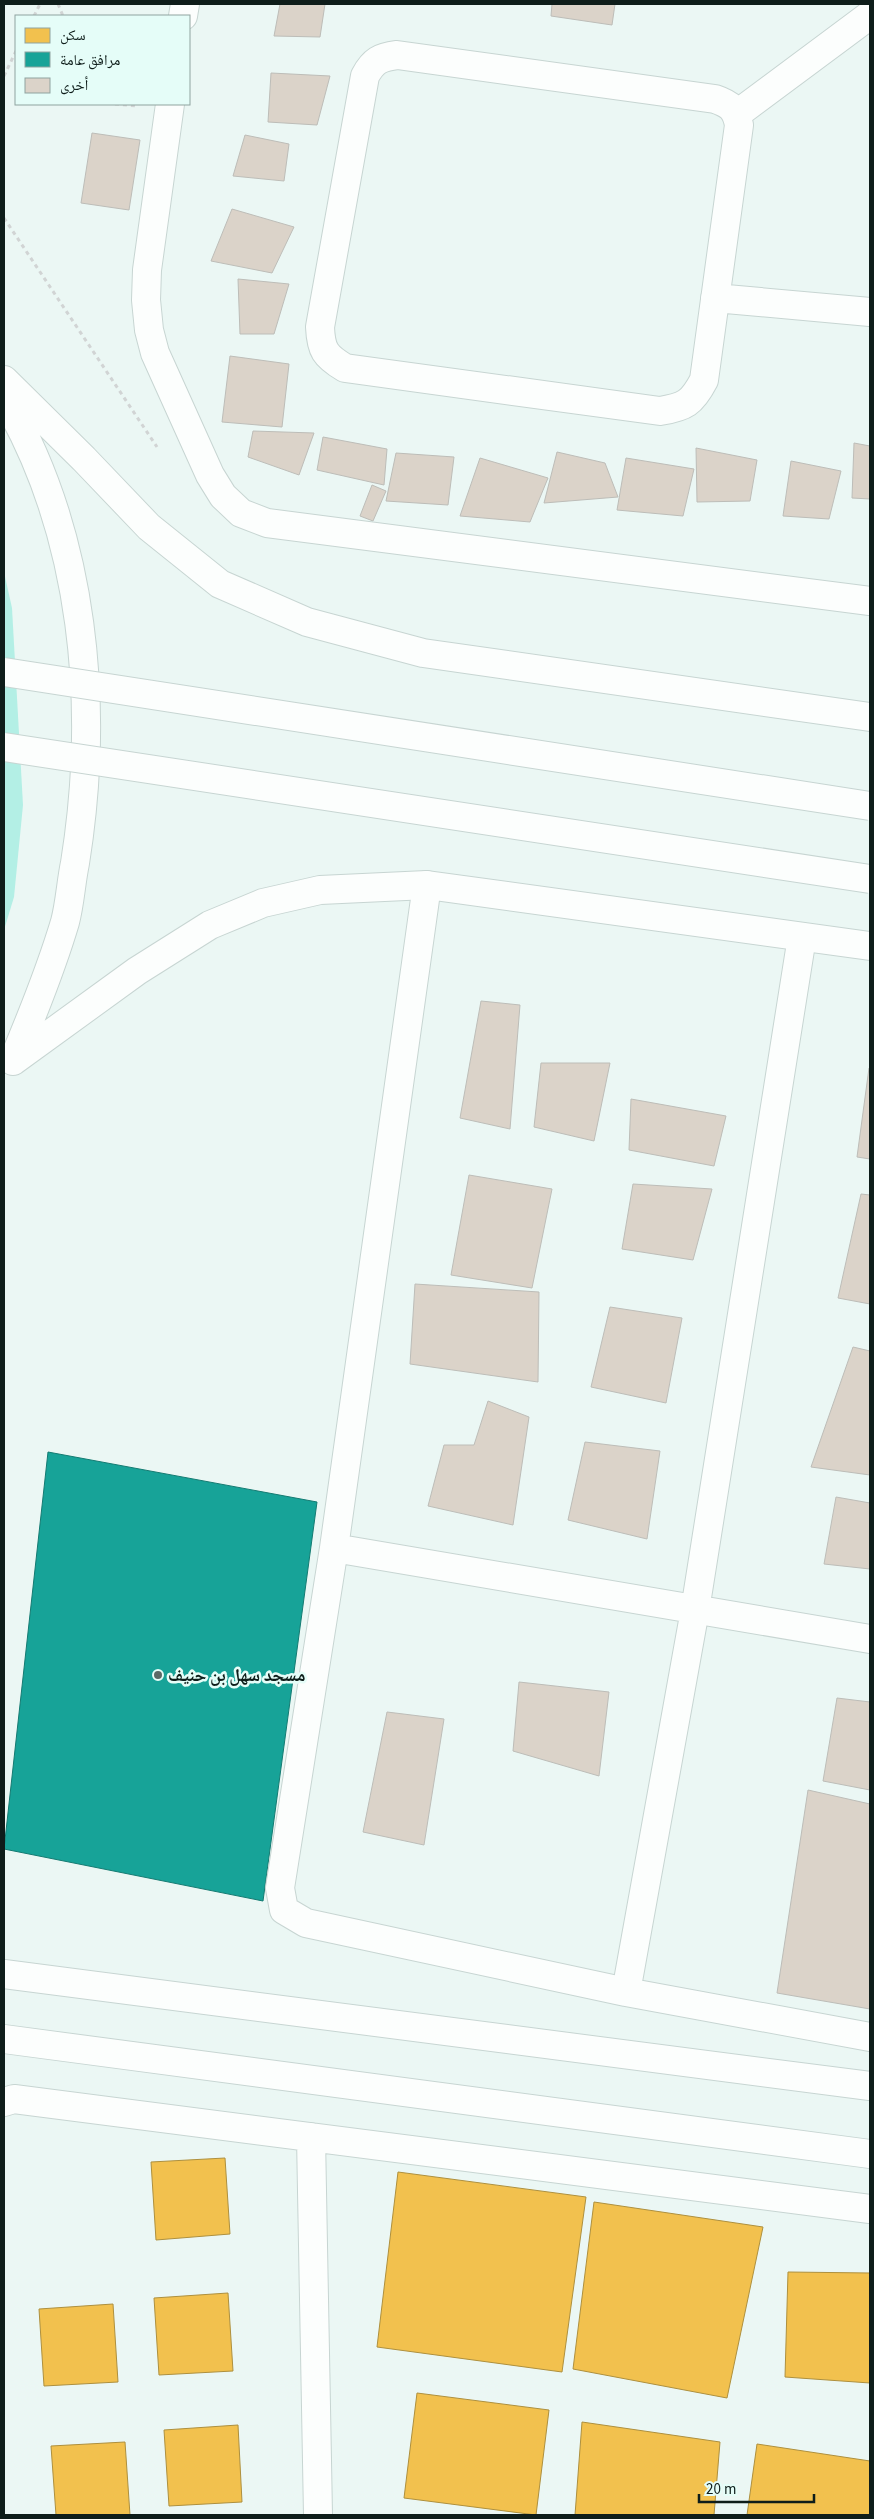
<svg xmlns="http://www.w3.org/2000/svg" width="874" height="2519" viewBox="0 0 874 2519" font-family="'Source Sans 3','Noto Naskh Arabic',sans-serif">
<style>
.green{fill:#b3efe5}
.homes{fill:#f2c14e;stroke:#ae903e}
.public{fill:#17a398;stroke:#147b72}
.building{fill:#dbd3c9;stroke:#bdbdb8}
.lines{fill:none;stroke-linecap:round;stroke-linejoin:round}
.street-casing{stroke:#c7d5d2;stroke-width:30}
.primary-casing{stroke:#c7d5d2;stroke-width:30}
.highway-casing{stroke:#c7d5d2;stroke-width:30}
.path{stroke:#d1d4d4;stroke-width:3;stroke-dasharray:4 4;stroke-linecap:butt}
.street{stroke:#fcfefd;stroke-width:28}
.primary{stroke:#fcfefd;stroke-width:28}
.highway{stroke:#fcfefd;stroke-width:28}
.highway-bridge-casing{stroke:#c7d5d2;stroke-width:30;stroke-linecap:butt}
.highway-bridge{stroke:#fcfefd;stroke-width:28}
.poi-dot{fill:#5b6966;stroke:#e5fdf8;stroke-width:2}
.labels{text-anchor:middle;stroke-width:5;stroke-linejoin:round;paint-order:stroke}
.poi-label{font-size:18px;font-weight:bold;fill:#0e1d1a;stroke:#e5fdf8;text-anchor:start}
</style>
<rect width="100%" height="100%" fill="#ebf7f4"/>
<path class="green" d="M 4,572 L 12,608 L 23,805 L 14,897 L 4,930 Z"/>
<path class="homes" d="M 225,2158 L 230,2234 L 156,2240 L 151,2162 Z
M 398,2172 L 586,2197 L 562,2372 L 377,2347 Z
M 594,2202 L 763,2227 L 727,2398 L 573,2369 Z
M 788,2272 L 870,2273 L 870,2383 L 785,2377 Z
M 228,2293 L 233,2371 L 159,2375 L 154,2298 Z
M 113,2304 L 118,2382 L 44,2386 L 39,2309 Z
M 417,2393 L 549,2410 L 536,2515 L 404,2498 Z
M 582,2422 L 720,2442 L 714,2515 L 575,2515 Z
M 238,2425 L 242,2502 L 169,2506 L 164,2430 Z
M 125,2442 L 130,2515 L 56,2515 L 51,2446 Z
M 757,2444 L 870,2461 L 870,2515 L 747,2515 Z"/>
<path class="public" d="M 48,1452 L 317,1502 L 263,1901 L 4,1849 Z"/>
<path class="building" d="M 280,4 L 325,4 L 320,37 L 274,36 Z
M 552,4 L 615,4 L 612,25 L 551,16 Z
M 271,73 L 330,76 L 317,125 L 268,122 Z
M 92,133 L 140,140 L 129,210 L 81,203 Z
M 245,135 L 289,144 L 284,181 L 233,176 Z
M 232,209 L 294,227 L 272,273 L 211,261 Z
M 238,279 L 289,284 L 274,334 L 240,334 Z
M 230,356 L 289,364 L 282,427 L 222,422 Z
M 253,431 L 314,433 L 299,475 L 248,457 Z
M 323,437 L 387,449 L 384,485 L 317,470 Z
M 854,443 L 870,446 L 870,499 L 852,498 Z
M 696,448 L 757,460 L 750,501 L 697,502 Z
M 557,452 L 605,463 L 618,497 L 544,503 Z
M 396,453 L 454,457 L 448,505 L 386,501 Z
M 480,458 L 548,478 L 530,522 L 460,516 Z
M 626,458 L 694,469 L 683,516 L 617,510 Z
M 791,461 L 841,471 L 829,519 L 783,516 Z
M 372,485 L 386,491 L 373,521 L 360,516 Z
M 481,1001 L 520,1005 L 510,1129 L 460,1118 Z
M 541,1063 L 610,1063 L 594,1141 L 534,1127 Z
M 869,1068 L 870,1069 L 870,1159 L 857,1157 Z
M 631,1099 L 726,1116 L 714,1166 L 629,1150 Z
M 469,1175 L 552,1189 L 532,1288 L 451,1275 Z
M 633,1184 L 712,1189 L 693,1260 L 622,1249 Z
M 861,1194 L 870,1195 L 870,1304 L 838,1298 Z
M 415,1284 L 539,1292 L 538,1382 L 410,1364 Z
M 610,1307 L 682,1318 L 666,1403 L 591,1387 Z
M 853,1347 L 870,1351 L 870,1475 L 811,1467 Z
M 488,1401 L 529,1417 L 513,1525 L 428,1506 L 444,1445 L 474,1445 Z
M 585,1442 L 660,1451 L 647,1539 L 568,1520 Z
M 836,1497 L 870,1503 L 870,1569 L 824,1564 Z
M 519,1682 L 609,1692 L 599,1776 L 513,1751 Z
M 837,1698 L 870,1702 L 870,1790 L 823,1781 Z
M 387,1712 L 444,1719 L 424,1845 L 363,1832 Z
M 808,1790 L 870,1804 L 870,2009 L 777,1993 Z"/>
<g class="lines">
<g class="street-casing">
<path id="street" d="M 183,16 L 185,4
M 397,55 L 715,99 C 730,104 736,109 739,125 L 704,380 C 692,403 685,407 660,411 L 345,368 C 325,356 321,350 320,327 L 365,76 C 373,61 380,57 397,55 Z
M 170,104 L 147,270 L 146,300 L 149,330 L 155,353 L 210,475 L 223,496 L 241,513 L 267,523 L 870,601
M 737,114 L 870,15
M 715,298 L 870,312
M 427,885 L 334,1548 L 280,1888 L 284,1910 L 306,1923 L 626,1992 L 870,2037
M 334,1548 L 870,1639
M 626,1992 L 695,1610 L 802,937
M 4,2102 L 14,2099 L 870,2209
M 311,2137 L 318,2515"/>
</g>
<g class="primary-casing">
<path id="primary" d="M 4,1974 L 870,2086
M 4,2039 L 870,2154"/>
</g>
<g class="highway-casing">
<path id="highway" d="M 4,380 L 84,459 L 149,527 L 220,584 L 307,622 L 423,653 L 870,717
M 4,397 C 85,535 100,707 75,863 C 71,882 70,903 65,922 C 51,969 32,1016 13,1061
M 13,1061 L 137,971 L 210,925 L 263,903 L 320,890 L 427,885 L 870,946"/>
</g>
<path class="path" d="M 58,4 L 63,16
M 34,16 L 40,4
M 4,76 L 16,51
M 115,104 L 137,106
M 4,218 L 157,447"/>
<use href="#street" class="street"/>
<use href="#primary" class="primary"/>
<use href="#highway" class="highway"/>
<g class="highway-bridge-casing">
<path id="highway-bridge" d="M 4,672 L 870,806
M 4,747 L 870,879"/>
</g>
<use href="#highway-bridge" class="highway-bridge"/>
</g>
<circle class="poi-dot" cx="158" cy="1675" r="5"/>
<g class="labels">
<g class="poi-label">
<text x="168" y="1681">مسجد سهل بن حنيف</text>
</g>
</g>
<rect width="874" height="2519" fill="none" stroke="#0e1d1a" stroke-width="10"/>
<rect x="15" y="15" width="175" height="90" fill="#e5fdf8" stroke="#8fa39f"/>
<rect x="25" y="28" width="25" height="15" fill="#f2c14e" stroke="#8fa39f"/>
<text x="60" y="40" font-size="15" fill="#0e1d1a">سكن</text>
<rect x="25" y="52" width="25" height="15" fill="#17a398" stroke="#8fa39f"/>
<text x="60" y="65" font-size="15" fill="#0e1d1a">مرافق عامة</text>
<rect x="25" y="78" width="25" height="15" fill="#dbd3c9" stroke="#8fa39f"/>
<text x="60" y="90" font-size="15" fill="#0e1d1a">أخرى</text>
<path d="M699 2494v8h115v-8" fill="none" stroke="#0e1d1a" stroke-width="2.5"/>
<text x="706" y="2494" font-size="15" fill="#0e1d1a" stroke="#e5fdf8" stroke-width="4" paint-order="stroke">20 m</text>
</svg>
